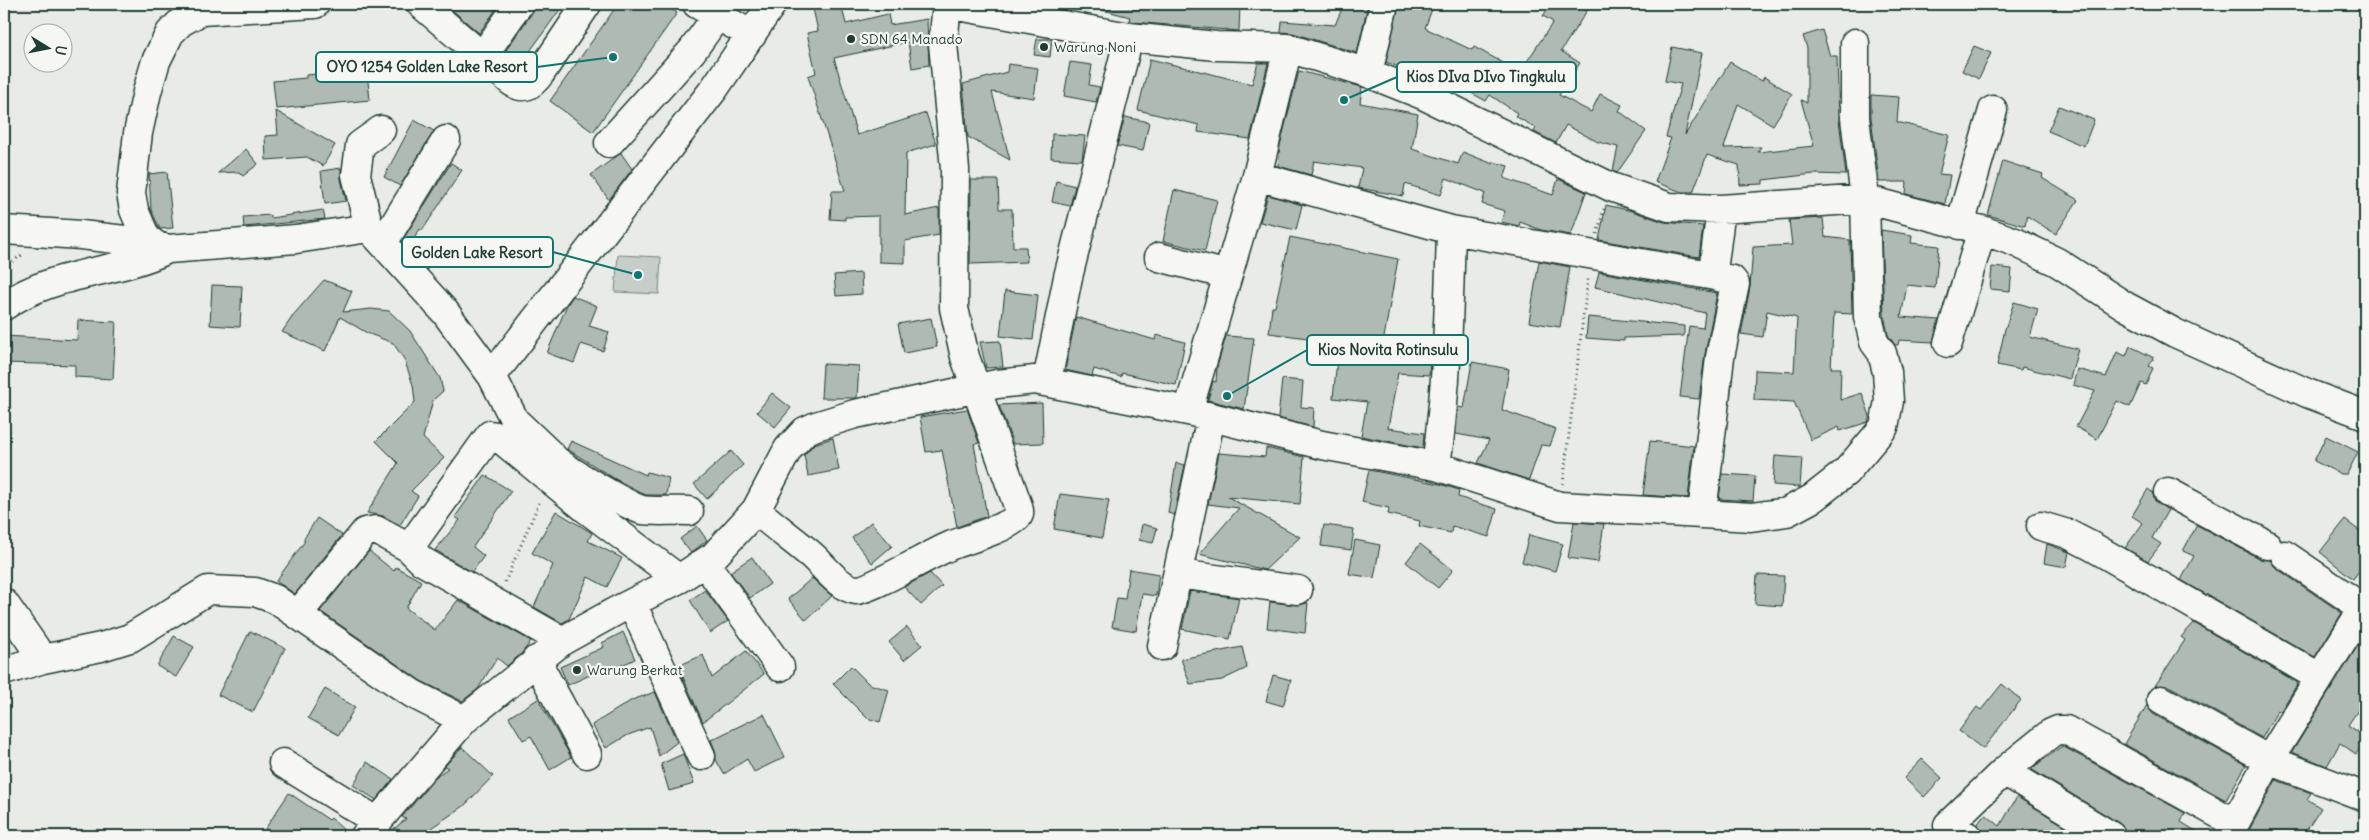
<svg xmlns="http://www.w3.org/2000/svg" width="2369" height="840" viewBox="0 0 2369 840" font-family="Delius,sans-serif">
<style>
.green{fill:#c7cec9;stroke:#73867e}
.building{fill:#b0bab5;stroke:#1f3d34}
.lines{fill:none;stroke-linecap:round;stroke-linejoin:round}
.minor-casing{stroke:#1f3d34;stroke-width:31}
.path{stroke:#1f3d34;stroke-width:3;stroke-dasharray:1 4;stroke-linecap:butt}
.minor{stroke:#f6f6f2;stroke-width:28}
.poi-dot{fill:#1f3d34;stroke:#f6f6f2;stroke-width:2}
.labels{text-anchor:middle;stroke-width:4.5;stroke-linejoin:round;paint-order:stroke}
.poi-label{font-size:14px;fill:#1f3d34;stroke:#f6f6f2;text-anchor:start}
.leader{fill:none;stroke:#0f766e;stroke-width:2}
.callout-dot{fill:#0f766e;stroke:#f6f6f2;stroke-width:2}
.callout{fill:#f6f6f2;stroke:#0f766e;stroke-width:2}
.callout-label{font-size:15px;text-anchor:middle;font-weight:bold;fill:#1f3d34}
</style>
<rect width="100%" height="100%" fill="#e9ebe7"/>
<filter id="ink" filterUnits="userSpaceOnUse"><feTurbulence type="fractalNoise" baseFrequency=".02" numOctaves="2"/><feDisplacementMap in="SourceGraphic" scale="10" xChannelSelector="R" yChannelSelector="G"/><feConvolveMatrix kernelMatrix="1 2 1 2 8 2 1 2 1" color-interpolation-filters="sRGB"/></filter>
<g filter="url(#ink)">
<path class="green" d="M 618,255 L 661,257 L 659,294 L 615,292 Z"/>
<path class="building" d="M 445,4 L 500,4 L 479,33 Z
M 534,4 L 564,4 L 520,65 L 504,53 L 532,13 Z
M 618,4 L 664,4 L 677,13 L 593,132 L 550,101 Z
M 812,4 L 841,4 L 846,24 L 888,14 L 890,25 L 927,19 L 929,65 L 912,68 L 908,42 L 834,58 L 857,135 L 926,113 L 936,144 L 906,153 L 905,215 L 939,208 L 939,235 L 905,241 L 905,263 L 879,262 L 879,216 L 845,217 L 845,220 L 830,219 L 832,191 L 845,191 L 808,76 L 816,73 L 807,33 L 818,31 Z
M 1099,4 L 1240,4 L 1239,31 L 1133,22 L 1129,20 L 1130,17 L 1099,9 Z
M 1344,4 L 1368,4 L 1357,53 L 1293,33 L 1281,32 L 1282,21 L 1335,25 Z
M 1399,4 L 1417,4 L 1432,9 L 1425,28 L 1472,50 L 1474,47 L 1520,72 L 1553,22 L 1543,16 L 1551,4 L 1579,4 L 1588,9 L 1561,51 L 1580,63 L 1559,95 L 1591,112 L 1600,94 L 1622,105 L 1619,111 L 1646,131 L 1617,173 L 1613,171 L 1618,147 L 1598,142 L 1566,125 L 1556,143 L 1534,132 L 1536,128 L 1515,116 L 1517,113 L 1490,95 L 1486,101 L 1446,79 L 1444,82 L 1410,67 L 1409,71 L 1386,62 Z
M 1822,30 L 1830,56 L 1837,56 L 1839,120 L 1846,175 L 1814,174 L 1763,180 L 1763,184 L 1740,185 L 1739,165 L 1707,155 L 1693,192 L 1682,192 L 1655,182 L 1671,138 L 1666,137 L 1681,84 L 1665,81 L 1672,47 L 1702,53 L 1685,135 L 1730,62 L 1762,81 L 1764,77 L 1792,94 L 1773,125 L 1738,104 L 1724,148 L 1761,147 L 1758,152 L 1814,146 L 1801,100 L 1807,103 L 1807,48 L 1803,36 Z
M 1037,39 L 1052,39 L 1050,57 L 1034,55 Z
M 1974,46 L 1991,53 L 1979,79 L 1962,71 Z
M 1150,59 L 1252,84 L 1258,63 L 1268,63 L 1250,139 L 1198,132 L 1199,125 L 1138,110 Z
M 1070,62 L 1092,65 L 1089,85 L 1100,87 L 1096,102 L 1064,96 Z
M 366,64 L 370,100 L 276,109 L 273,81 L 306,78 L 306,75 L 339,72 L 338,66 Z
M 1008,64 L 1038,68 L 1034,98 L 992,92 L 1010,160 L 968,137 L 963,84 L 1007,72 Z
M 1299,71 L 1362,87 L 1360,103 L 1418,114 L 1412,149 L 1458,164 L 1463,152 L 1493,164 L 1494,162 L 1508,166 L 1504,178 L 1553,195 L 1558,179 L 1586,192 L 1571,235 L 1541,230 L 1520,222 L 1519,226 L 1501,222 L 1505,211 L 1482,204 L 1485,193 L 1446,178 L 1441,195 L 1405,184 L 1403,196 L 1358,188 L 1362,168 L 1314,161 L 1311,175 L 1278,166 L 1280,145 Z
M 1871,95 L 1899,97 L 1897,122 L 1949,135 L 1939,174 L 1950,175 L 1945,204 L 1906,194 L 1907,182 L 1879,182 L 1871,117 Z
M 2059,106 L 2094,120 L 2084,146 L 2048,131 Z
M 276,111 L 335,145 L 323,166 L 307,157 L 266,160 L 265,136 L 278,135 Z
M 1125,117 L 1149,122 L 1143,151 L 1117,146 Z
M 414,120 L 434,131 L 400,186 L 384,177 Z
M 1052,134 L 1085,136 L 1082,160 L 1051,158 Z
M 246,149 L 258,164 L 243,176 L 239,172 L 218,173 Z
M 621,153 L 632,169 L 609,200 L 591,175 Z
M 2003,161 L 2043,174 L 2042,178 L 2078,200 L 2056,234 L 2027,216 L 2025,226 L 1988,215 Z
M 451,163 L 462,170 L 422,231 L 420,229 L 408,248 L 402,241 Z
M 341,168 L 341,179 L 346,201 L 325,204 L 321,171 Z
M 167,172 L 173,228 L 160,229 L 151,210 L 149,174 Z
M 971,180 L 998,180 L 999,209 L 1012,209 L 1013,247 L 1026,247 L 1027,262 L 970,264 Z
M 1056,181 L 1075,186 L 1070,206 L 1052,202 Z
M 1174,190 L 1217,200 L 1205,251 L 1163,241 Z
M 1268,195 L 1302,205 L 1296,230 L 1260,222 Z
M 1606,205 L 1632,211 L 1664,222 L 1703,226 L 1699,257 L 1599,240 Z
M 323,210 L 325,219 L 244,227 L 243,217 L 270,215 L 271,218 Z
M 1823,218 L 1825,237 L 1850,240 L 1852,314 L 1834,313 L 1831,368 L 1841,368 L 1840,400 L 1862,393 L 1870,416 L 1868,422 L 1840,431 L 1839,427 L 1811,440 L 1794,402 L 1754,400 L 1755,370 L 1794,372 L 1797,318 L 1767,311 L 1763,337 L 1741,334 L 1750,287 L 1753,247 L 1792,245 L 1789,220 Z
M 1881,230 L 1912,235 L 1911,243 L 1939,246 L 1935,288 L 1907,285 L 1901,317 L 1939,320 L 1933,342 L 1899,340 L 1898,345 L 1895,345 L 1888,335 L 1884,315 Z
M 1290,237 L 1398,259 L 1383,343 L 1431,346 L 1429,375 L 1398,373 L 1388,428 L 1424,433 L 1423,448 L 1361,436 L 1367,402 L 1333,398 L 1339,342 L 1269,333 L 1272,307 L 1275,307 Z
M 1539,261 L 1570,267 L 1560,327 L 1529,322 Z
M 1992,267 L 2012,269 L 2010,291 L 1990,289 Z
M 1599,272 L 1717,293 L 1705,354 L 1699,399 L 1680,397 L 1689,326 L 1703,328 L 1705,313 L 1595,287 Z
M 861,273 L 862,294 L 836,296 L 834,275 Z
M 324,280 L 352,291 L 343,312 L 371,309 L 389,311 L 410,331 L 440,378 L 443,391 L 433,400 L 423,438 L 444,458 L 411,491 L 418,496 L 400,525 L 383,516 L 367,513 L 398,463 L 376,441 L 415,402 L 413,385 L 404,359 L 393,343 L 367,333 L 340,317 L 325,351 L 282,332 L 295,313 Z
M 212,285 L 242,286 L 240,327 L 210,325 Z
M 1005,291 L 1038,295 L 1033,340 L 1000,336 Z
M 573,296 L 597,306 L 589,326 L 609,332 L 603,351 L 581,344 L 574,363 L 547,353 L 567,305 Z
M 2014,302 L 2038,309 L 2030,337 L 2078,349 L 2070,379 L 2022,367 L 2021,370 L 1997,365 L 2005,329 Z
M 1076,317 L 1155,340 L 1156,335 L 1185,342 L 1176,385 L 1122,373 L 1121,377 L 1094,369 L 1092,376 L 1065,370 Z
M 1588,317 L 1684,326 L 1684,336 L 1624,338 L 1624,341 L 1586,338 Z
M 931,318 L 937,347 L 904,353 L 898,324 Z
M 78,320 L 116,322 L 113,379 L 75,377 L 75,365 L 4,363 L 4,336 L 77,340 Z
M 1226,336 L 1254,338 L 1244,409 L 1208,400 L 1213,381 L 1216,382 L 1217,367 Z
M 1000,341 L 1003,367 L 986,368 L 980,342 Z
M 2130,346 L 2154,358 L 2149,366 L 2153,368 L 2146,385 L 2141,383 L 2130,407 L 2117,401 L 2097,439 L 2076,427 L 2095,391 L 2073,385 L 2077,369 L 2106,377 L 2117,352 L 2126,356 Z
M 1472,362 L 1509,369 L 1502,410 L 1556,429 L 1550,446 L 1541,445 L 1529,480 L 1478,463 L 1489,440 L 1456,434 L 1458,407 L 1464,408 Z
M 823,364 L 859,366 L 857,398 L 821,398 Z
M 1282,379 L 1303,381 L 1301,407 L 1314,408 L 1313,427 L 1278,418 Z
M 772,393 L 791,408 L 775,427 L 757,412 Z
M 1042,403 L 1043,443 L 1013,444 L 999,405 Z
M 967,409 L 979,443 L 974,444 L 987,516 L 957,527 L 942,450 L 926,452 L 920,417 Z
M 2326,436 L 2358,452 L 2347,474 L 2341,474 L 2314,461 Z
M 833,438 L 839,470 L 808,476 L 804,455 L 814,444 Z
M 571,441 L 646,475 L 647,472 L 669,478 L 666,495 L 646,495 L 617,480 L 567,449 Z
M 1650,441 L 1694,446 L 1688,498 L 1643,495 Z
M 1266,448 L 1304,457 L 1300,504 L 1228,497 L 1300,537 L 1265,570 L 1199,554 L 1239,508 L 1208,504 L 1219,453 L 1265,457 Z
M 731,451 L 743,465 L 707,499 L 694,484 Z
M 1775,456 L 1802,458 L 1800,487 L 1773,485 Z
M 1176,463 L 1185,465 L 1174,515 L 1168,513 Z
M 1369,470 L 1440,484 L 1459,490 L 1458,497 L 1497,509 L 1489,537 L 1452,526 L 1451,533 L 1419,526 L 1420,521 L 1388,514 L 1389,508 L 1362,502 Z
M 1722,474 L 1755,476 L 1753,501 L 1719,499 Z
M 485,475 L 511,491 L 473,547 L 484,556 L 472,572 L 435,550 L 460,520 L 455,517 Z
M 2148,489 L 2152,492 L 2155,501 L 2168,510 L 2152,538 L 2161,544 L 2148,561 L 2125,548 L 2143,523 L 2132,516 Z
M 1060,494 L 1109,500 L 1102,538 L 1054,529 Z
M 556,511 L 592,533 L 588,541 L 622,558 L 607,587 L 588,577 L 569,619 L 562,623 L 534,607 L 553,565 L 532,553 Z
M 317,518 L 342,535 L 295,594 L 276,581 L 305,541 L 303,540 Z
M 2345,520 L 2365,535 L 2365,563 L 2353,579 L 2320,552 Z
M 871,522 L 892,546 L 872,563 L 852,538 Z
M 1574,522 L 1604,524 L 1598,562 L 1568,558 Z
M 1142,524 L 1157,528 L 1153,543 L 1139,540 Z
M 1324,525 L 1354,529 L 1351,550 L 1321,546 Z
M 2197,525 L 2260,559 L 2270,560 L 2276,568 L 2342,613 L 2315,657 L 2181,580 L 2194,556 L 2183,551 Z
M 697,526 L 707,540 L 691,553 L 680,539 Z
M 1529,535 L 1563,544 L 1555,571 L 1522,562 Z
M 1355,540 L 1380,545 L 1374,578 L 1349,574 Z
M 1420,544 L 1453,570 L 1438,588 L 1406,562 Z
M 2047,544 L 2069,552 L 2066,567 L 2044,563 Z
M 369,551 L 394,571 L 396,567 L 421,581 L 406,608 L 435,630 L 458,600 L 531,641 L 522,653 L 507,666 L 497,658 L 478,689 L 462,701 L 421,681 L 320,611 Z
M 752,557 L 770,584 L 750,598 L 730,572 Z
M 1129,569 L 1159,574 L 1156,596 L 1142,594 L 1136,631 L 1112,627 L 1117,598 L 1125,599 Z
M 930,573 L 942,586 L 921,605 L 904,587 Z
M 1757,575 L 1784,576 L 1782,606 L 1755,604 Z
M 812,578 L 832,596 L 806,620 L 788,599 Z
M 705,590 L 728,621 L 710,633 L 690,600 Z
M 1190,591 L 1239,598 L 1230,639 L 1182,629 Z
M 1270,602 L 1296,605 L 1308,603 L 1305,633 L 1267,628 Z
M 2194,623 L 2298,683 L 2280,712 L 2278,710 L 2262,738 L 2169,686 L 2155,686 L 2185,640 L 2181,637 Z
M 907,627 L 922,645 L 904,660 L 889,642 Z
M 250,631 L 285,648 L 253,712 L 218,695 Z
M 623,632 L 635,659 L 613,669 L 612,665 L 568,685 L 560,667 L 604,647 L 602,643 Z
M 2365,634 L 2365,700 L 2348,725 L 2365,737 L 2365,741 L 2356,754 L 2340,743 L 2327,766 L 2292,752 Z
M 174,636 L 194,647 L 176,677 L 157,666 Z
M 1242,647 L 1247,668 L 1222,680 L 1190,684 L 1181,659 Z
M 746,651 L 764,674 L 703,722 L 678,666 L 703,655 L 712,678 Z
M 851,666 L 869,684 L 889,690 L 880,722 L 867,718 L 833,684 Z
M 1273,675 L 1291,680 L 1283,706 L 1266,701 Z
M 2002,684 L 2021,700 L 1983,749 L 1959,731 L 1977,707 L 1981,710 Z
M 325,689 L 355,707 L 339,735 L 308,718 Z
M 655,692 L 677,742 L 659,756 L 650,727 L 628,735 L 606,748 L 592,725 L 632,700 Z
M 538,699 L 571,757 L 550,770 L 531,736 L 523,740 L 509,717 Z
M 2147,705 L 2153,714 L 2246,765 L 2226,800 L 2124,744 Z
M 764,714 L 785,757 L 754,772 L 747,759 L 724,774 L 716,760 L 715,750 L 711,740 Z
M 2062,746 L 2185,813 L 2181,822 L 2204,836 L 2126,835 L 2124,828 L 2119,823 L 2031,769 Z
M 462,747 L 493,776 L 464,806 L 419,836 L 385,836 L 406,819 L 402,817 L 438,775 L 448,768 L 445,766 Z
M 683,754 L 694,784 L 669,791 L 661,764 Z
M 1922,759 L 1942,778 L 1924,797 L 1904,778 Z
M 367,762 L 393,779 L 376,800 L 353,785 Z
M 2276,780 L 2311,793 L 2307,799 L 2321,808 L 2303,836 L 2246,836 Z
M 289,793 L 329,820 L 331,818 L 350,836 L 275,836 L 265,829 Z
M 2017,797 L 2075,832 L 2073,836 L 1983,836 L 1977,825 L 1985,814 L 2000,826 Z"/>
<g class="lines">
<g class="minor-casing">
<path id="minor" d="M 315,4 L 201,11 L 181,22 L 170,33 L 156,61 L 147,92 L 138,133 L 131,193 L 134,210 L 146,238 L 157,246 L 168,249 L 296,239 L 369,228
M 421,4 L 512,82 C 524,90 532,85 540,74 L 587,4
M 697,4 L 752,35
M 1288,48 L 1368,73 L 1423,95 L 1611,187 L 1669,207 L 1721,209 L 1865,199 L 1982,230 L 2015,242 L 2057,262 L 2125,306 L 2175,333 L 2307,393 L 2365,415
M 482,57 L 519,4
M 1368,73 L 1384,4
M 381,130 L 360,145 L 356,175 L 369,228 L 445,312 L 492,376 L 714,89 L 772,4
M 609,143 L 692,51 L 717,16
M 1257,176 L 1451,230 L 1715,276
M 1960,225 L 1993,110
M 4,230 L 81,235 L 151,243
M 383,243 L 446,140
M 1159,257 L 1228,275
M 4,306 C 54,271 114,275 168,249
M 1948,343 L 1982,230
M 492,376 L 515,421 L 552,456 C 556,465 631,507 642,510 C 656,512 674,510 689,511
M 1047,381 L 1068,277 L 1129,37
M 1188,411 L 1322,445 L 1436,466 L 1560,506 L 1702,514 L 1720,357 L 1735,284 L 1732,280 L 1718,277 L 1713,271 L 1721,209
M 1436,466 C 1447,388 1449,309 1451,230
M 2168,492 L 2267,545
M 756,510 C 773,525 791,538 809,553 C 823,564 837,587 856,590 C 868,591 934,552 952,545 C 966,540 1010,527 1018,516 C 1020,513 1019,510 1018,506 L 965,357 L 954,308 L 955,169 L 943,44 L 947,4
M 1702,514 L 1751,517 L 1787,512 L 1813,498 L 1846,472 L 1884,427 L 1889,401 L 1887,372 L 1882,353 L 1874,342 L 1868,317 L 1865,199 L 1855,118 L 1855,43
M 2041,526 L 2068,534 L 2093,547 L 2319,677
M 2285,555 L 2363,608
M 705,563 L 780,667
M 1178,574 L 1298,590
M 4,603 L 43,659
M 632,603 L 701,756
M 298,614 L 365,532 L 376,530 L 409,548
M 562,641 L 422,561 L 409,548 L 490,435 L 497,436 L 585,508 L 679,579
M 1162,646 L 1211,417
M 536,660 L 587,754
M 4,671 L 43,659 L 101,647 L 130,638 L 208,590 L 255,592 L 275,599 L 413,694 L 464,720 L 562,641 L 616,611 L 679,579 L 714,556 L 756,510 L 788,449 L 805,431 L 816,426 L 855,414 L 997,384 L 1035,380 L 1188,411 L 1257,176 L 1288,48 L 1216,46 L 1129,37 L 947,4
M 2161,700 L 2269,760 L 2365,797
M 283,763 L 378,822
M 365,836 L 464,720
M 1967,836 L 1948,825 L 2004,771
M 2111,836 L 2004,771 L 2051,733 L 2058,730 L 2066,730 L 2235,823
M 2228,836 L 2269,760 L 2365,605"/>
</g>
<path class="path" d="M 1597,234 L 1604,209
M 4,267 L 22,255
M 1563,484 L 1588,277
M 505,582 L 540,501"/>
<use href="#minor" class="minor"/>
</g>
</g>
<g class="poi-dot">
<circle cx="851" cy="39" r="5"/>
<circle cx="1044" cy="47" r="5"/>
<circle cx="577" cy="670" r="5"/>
</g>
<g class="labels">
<g class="poi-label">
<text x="861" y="44">SDN 64 Manado</text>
<text x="1054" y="52">Warung Noni</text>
<text x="587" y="675">Warung Berkat</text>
</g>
</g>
<path class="leader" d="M613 57L537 67M1344 100L1397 77M638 275L553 252M1227 396L1307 350"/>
<g class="callout-dot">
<circle cx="613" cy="57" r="5"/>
<circle cx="1344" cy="100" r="5"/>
<circle cx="638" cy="275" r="5"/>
<circle cx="1227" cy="396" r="5"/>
</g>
<g class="callout">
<rect x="316" y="52" width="221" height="30" rx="5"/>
<rect x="1397" y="62" width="179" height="30" rx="5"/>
<rect x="402" y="237" width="151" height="30" rx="5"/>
<rect x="1307" y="335" width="161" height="30" rx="5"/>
</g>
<g class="callout-label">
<text x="427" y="72">OYO 1254 Golden Lake Resort</text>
<text x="1486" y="82">Kios DIva DIvo Tingkulu</text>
<text x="477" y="258">Golden Lake Resort</text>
<text x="1388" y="355">Kios Novita Rotinsulu</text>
</g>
<rect width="2369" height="840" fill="none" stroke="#f6f6f2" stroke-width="20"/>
<rect x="10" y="10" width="2349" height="820" fill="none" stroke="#1f3d34" stroke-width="2" filter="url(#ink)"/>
<g transform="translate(48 48) rotate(100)"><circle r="24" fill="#f6f6f2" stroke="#a0aca6"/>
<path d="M0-4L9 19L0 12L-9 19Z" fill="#1f3d34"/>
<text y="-8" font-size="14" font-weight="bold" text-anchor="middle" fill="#1f3d34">U</text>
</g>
</svg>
